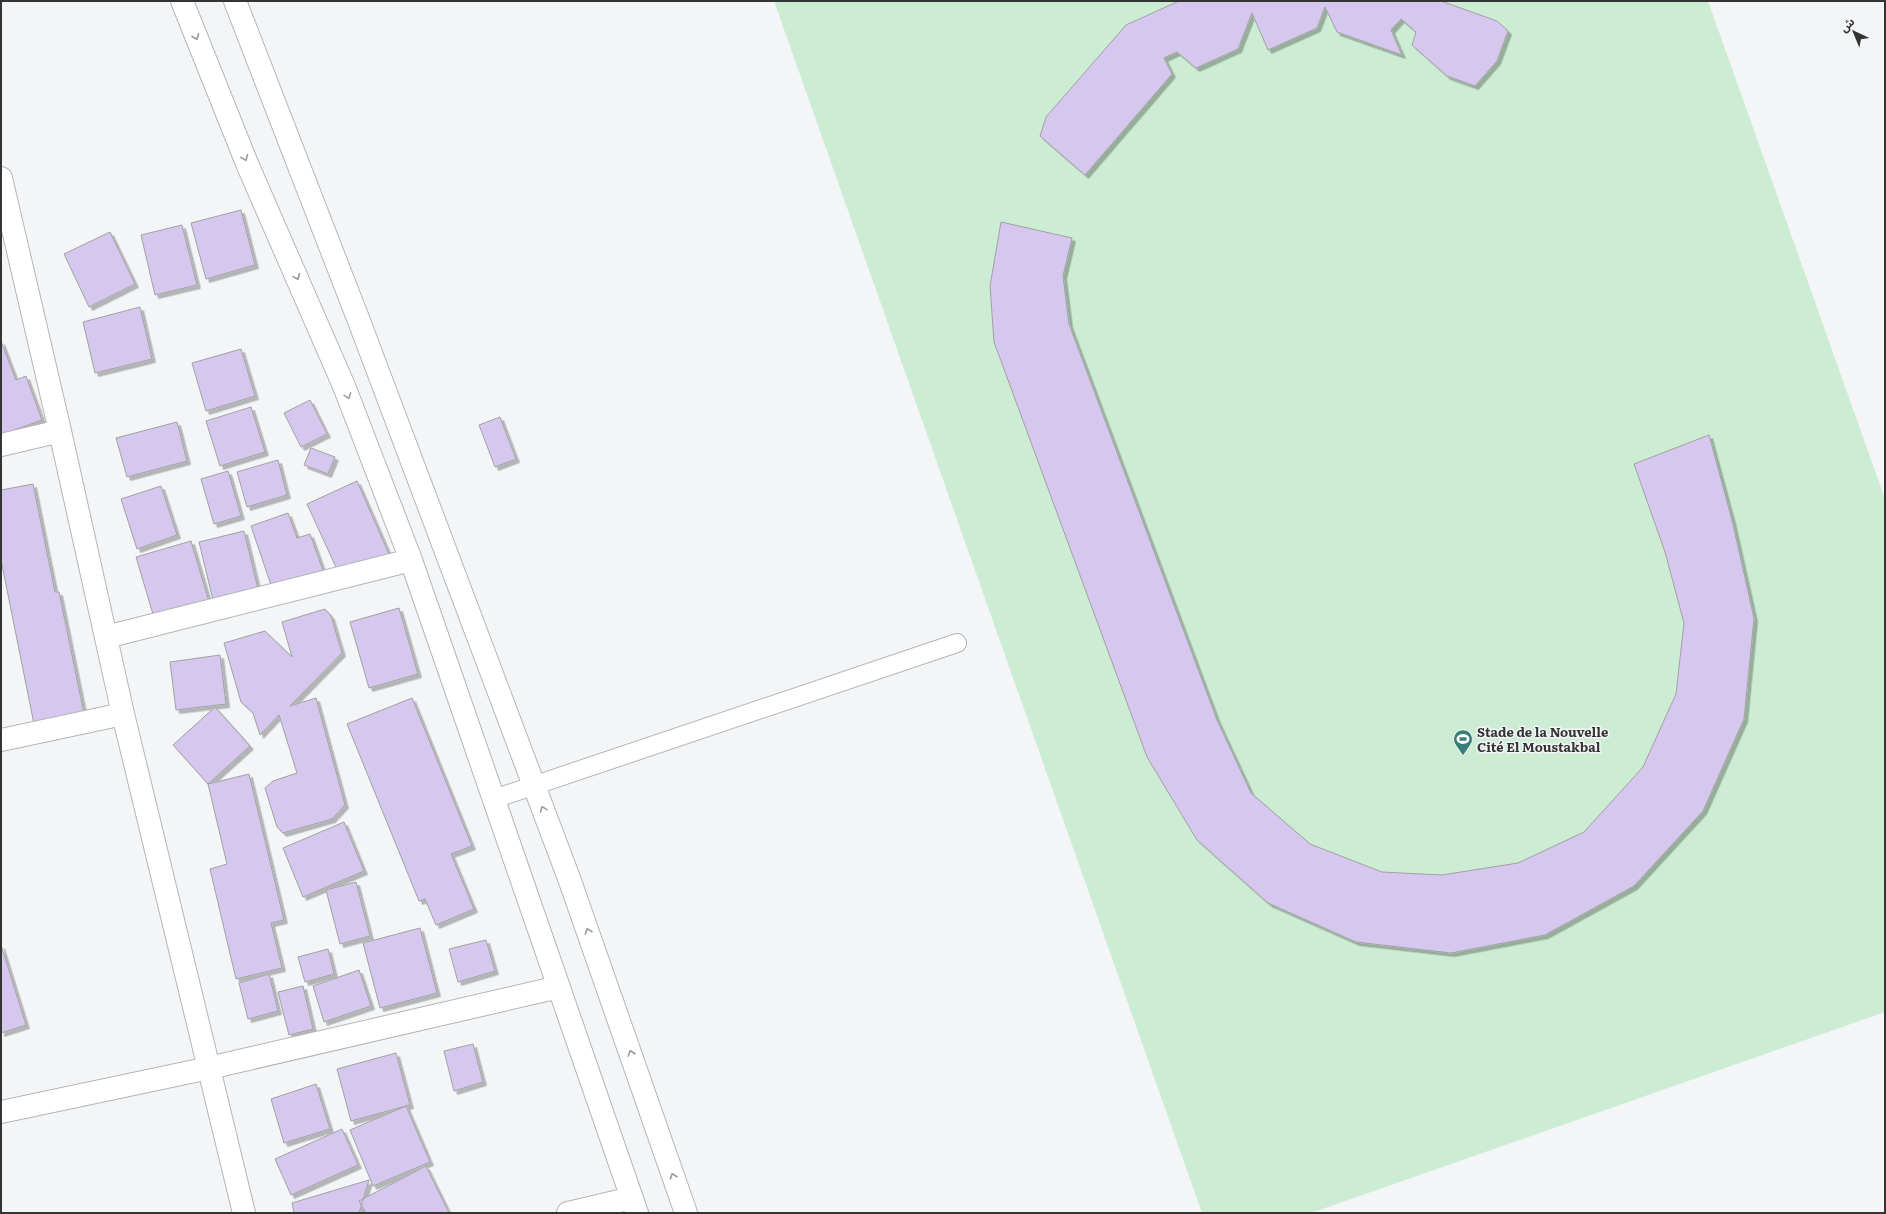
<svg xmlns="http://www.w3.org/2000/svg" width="1886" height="1214" viewBox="0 0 1886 1214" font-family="Literata,'Noto Sans Arabic',serif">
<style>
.green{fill:#cdecd4}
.building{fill:#d6c7ef;stroke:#a1a1a2;filter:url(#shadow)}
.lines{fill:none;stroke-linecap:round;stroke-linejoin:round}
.service-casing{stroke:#b4b5b7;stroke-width:20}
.minor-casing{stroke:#b4b5b7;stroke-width:24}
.service{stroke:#fff;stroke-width:18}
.minor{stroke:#fff;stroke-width:22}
.oneway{stroke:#9a9a9a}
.labels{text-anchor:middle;stroke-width:3;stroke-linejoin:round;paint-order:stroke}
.poi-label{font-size:13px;font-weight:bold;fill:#343435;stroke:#f3f5f7;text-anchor:start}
</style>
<defs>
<filter id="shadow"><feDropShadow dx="3.5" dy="3.5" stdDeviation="0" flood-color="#0004"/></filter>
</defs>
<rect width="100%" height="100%" fill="#f3f5f7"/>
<path class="green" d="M 774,1 L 1708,1 L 1885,499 L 1885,1012 L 1311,1213 L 1202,1213 Z"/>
<path class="building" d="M 1179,1 L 1441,1 L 1497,21 L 1508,31 L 1497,61 L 1475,86 L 1447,76 L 1412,45 L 1416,32 L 1401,19 L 1391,30 L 1402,55 L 1337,32 L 1325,7 L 1317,28 L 1268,50 L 1252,13 L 1238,49 L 1196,68 L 1177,52 L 1164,58 L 1172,74 L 1085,175 L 1040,136 L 1046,117 L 1126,25 Z
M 241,210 L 255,265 L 206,279 L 191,223 Z
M 1001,222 L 1072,238 L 1063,276 L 1069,324 L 1217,720 L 1251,793 L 1310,844 L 1382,872 L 1442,875 L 1518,863 L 1584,832 L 1643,767 L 1676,694 L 1684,623 L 1665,552 L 1634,464 L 1709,435 L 1732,520 L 1754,618 L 1744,719 L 1703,811 L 1634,886 L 1545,935 L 1451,953 L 1356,942 L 1268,903 L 1197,840 L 1147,757 L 994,342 L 990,286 Z
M 182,225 L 197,285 L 155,295 L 141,235 Z
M 110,232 L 135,284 L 89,307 L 64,254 Z
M 140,307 L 152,359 L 95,373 L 83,322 Z
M 1,341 L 16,380 L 26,376 L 42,420 L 1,435 Z
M 241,349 L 255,396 L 206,411 L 192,363 Z
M 310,400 L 327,434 L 301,447 L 284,413 Z
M 251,407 L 265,452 L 220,466 L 206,421 Z
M 500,417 L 516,459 L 495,467 L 479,425 Z
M 177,422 L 187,461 L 127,477 L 116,438 Z
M 311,448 L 335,457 L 328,474 L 304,465 Z
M 278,460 L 287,495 L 247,507 L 237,472 Z
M 228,471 L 241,516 L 214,524 L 201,479 Z
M 357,481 L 389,554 L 340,576 L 307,504 Z
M 33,484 L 55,592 L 59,592 L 86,723 L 36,734 L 1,560 L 1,490 Z
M 161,486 L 177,535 L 137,549 L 121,499 Z
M 288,513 L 297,538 L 310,534 L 324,573 L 273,591 L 251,526 Z
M 244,531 L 259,593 L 214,604 L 199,542 Z
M 191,541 L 210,605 L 155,621 L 136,557 Z
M 399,608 L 418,674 L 369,688 L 350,622 Z
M 325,609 L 331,616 L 342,653 L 290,706 L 316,698 L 345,805 L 332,819 L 283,833 L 277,827 L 265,788 L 273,781 L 297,773 L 279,715 L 260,735 L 253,713 L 241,702 L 224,643 L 265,631 L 292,657 L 282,622 Z
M 220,655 L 226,704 L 176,710 L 170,662 Z
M 412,698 L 472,846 L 451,854 L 474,909 L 436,925 L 425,899 L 419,901 L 347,724 Z
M 215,707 L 250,746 L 208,784 L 173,745 Z
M 249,774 L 284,920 L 271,923 L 282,968 L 236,979 L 210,869 L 227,864 L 208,784 Z
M 344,822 L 364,871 L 303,897 L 283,848 Z
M 356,882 L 370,936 L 340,944 L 326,890 Z
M 420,928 L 437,993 L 380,1008 L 363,943 Z
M 486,940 L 495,971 L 458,982 L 449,949 Z
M 1,945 L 26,1025 L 1,1033 Z
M 328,949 L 334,974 L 305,982 L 298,957 Z
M 359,970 L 371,1006 L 324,1022 L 313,986 Z
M 269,974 L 278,1011 L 248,1019 L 239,983 Z
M 303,986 L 313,1029 L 289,1035 L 278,992 Z
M 473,1044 L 483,1082 L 454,1091 L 444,1051 Z
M 396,1053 L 410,1105 L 351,1121 L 337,1069 Z
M 316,1084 L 330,1129 L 284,1143 L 271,1099 Z
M 406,1106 L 430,1162 L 373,1186 L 350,1130 Z
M 342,1129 L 358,1165 L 291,1195 L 275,1159 Z
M 426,1166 L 449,1213 L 366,1213 L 359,1201 Z
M 369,1180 L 359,1213 L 294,1213 L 292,1203 Z"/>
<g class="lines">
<g class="service-casing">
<path id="service" d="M 494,799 L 957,643"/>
</g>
<g class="minor-casing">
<path id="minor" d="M 182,1 L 248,166 L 344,386 L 411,560 L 637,1213
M 235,1 L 359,321 L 570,881 L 686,1213
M 1,178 L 60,431 L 123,714 L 244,1213
M 1,445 L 60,431
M 106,637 L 411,560
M 1,740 L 123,714
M 1,1112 L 209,1068 L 559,987
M 568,1213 L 632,1198"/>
</g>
<use href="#service" class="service"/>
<use href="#minor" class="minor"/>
</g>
<defs><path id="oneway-chevron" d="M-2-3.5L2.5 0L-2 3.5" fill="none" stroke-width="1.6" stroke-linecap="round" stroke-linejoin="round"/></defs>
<g class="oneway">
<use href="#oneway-chevron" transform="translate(196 37) rotate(68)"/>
<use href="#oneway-chevron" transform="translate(245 158) rotate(68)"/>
<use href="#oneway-chevron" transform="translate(297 277) rotate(66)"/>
<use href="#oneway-chevron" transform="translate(348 396) rotate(69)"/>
<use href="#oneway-chevron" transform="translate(543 809) rotate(-111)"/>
<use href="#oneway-chevron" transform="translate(588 931) rotate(-109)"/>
<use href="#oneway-chevron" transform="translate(631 1053) rotate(-109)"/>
<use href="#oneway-chevron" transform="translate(673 1176) rotate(-109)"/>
</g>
<defs>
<g id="stadium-pin" transform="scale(1)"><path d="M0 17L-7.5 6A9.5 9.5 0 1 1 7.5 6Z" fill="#387e77" stroke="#f3f5f7"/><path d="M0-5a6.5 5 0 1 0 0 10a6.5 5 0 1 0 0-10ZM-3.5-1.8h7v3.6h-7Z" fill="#fff"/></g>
</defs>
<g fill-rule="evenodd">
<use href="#stadium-pin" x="1463" y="739"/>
</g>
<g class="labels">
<g class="poi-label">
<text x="1477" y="737">Stade de la Nouvelle<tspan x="1477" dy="15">Cité El Moustakbal</tspan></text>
</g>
</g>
<rect width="1886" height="1214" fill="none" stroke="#343435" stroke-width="4"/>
<g transform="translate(1854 32) rotate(316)" stroke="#f3f5f7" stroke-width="3" paint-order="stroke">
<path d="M0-3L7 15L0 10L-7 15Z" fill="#343435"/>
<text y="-6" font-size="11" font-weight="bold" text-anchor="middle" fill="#343435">ش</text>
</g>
</svg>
